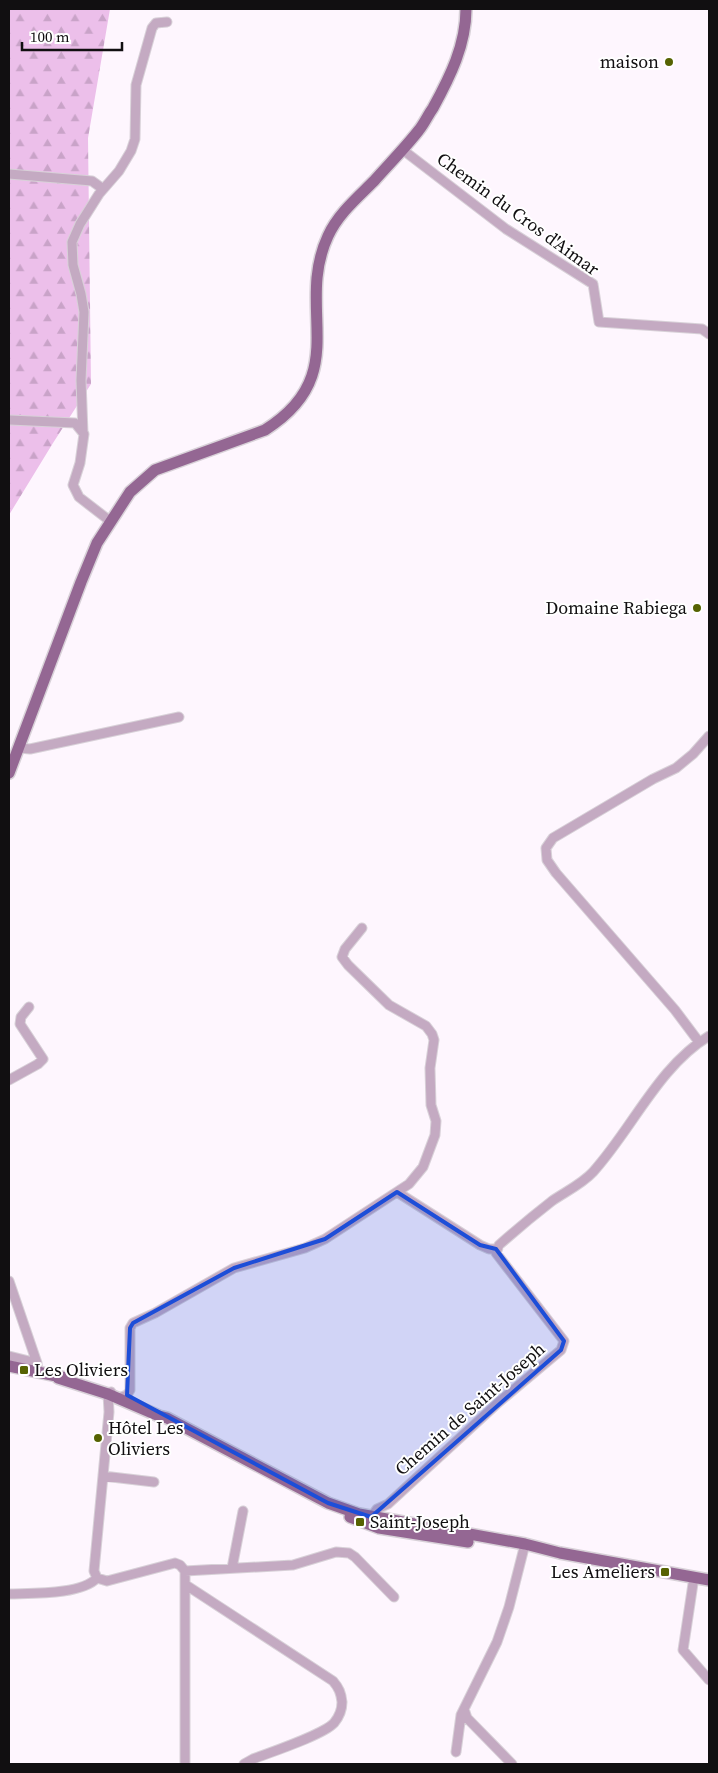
<svg xmlns="http://www.w3.org/2000/svg" width="718" height="1773" viewBox="0 0 718 1773" font-family="'Source Serif 4',serif">
<style>
.forest{fill:url(#forest-firs)}
.lines{fill:none;stroke-linecap:round;stroke-linejoin:round}
.minor-casing{stroke:#d8d1d8;stroke-width:11}
.major-casing{stroke:#d8d1d8;stroke-width:14}
.minor{stroke:#c4aac2;stroke-width:9}
.major{stroke:#946793;stroke-width:11}
.marked{fill:#1d4ed8;fill-opacity:0.2;stroke:#1d4ed8;stroke-width:4;stroke-linejoin:round}
.poi-dot{fill:#566202;stroke:#fff;stroke-width:2}
.labels{text-anchor:middle;stroke-width:4;stroke-linejoin:round;paint-order:stroke}
.poi-label{font-size:18px;fill:#110f11;stroke:#fff;text-anchor:end}
.street-label{font-size:18px;fill:#110f11;stroke:#fff}
</style>
<defs>
<pattern id="forest-firs" width="22" height="20" patternUnits="userSpaceOnUse" patternTransform="scale(1.25)"><rect width="22" height="20" fill="#ecbfea"/><path d="M5 1l3.5 6h-7zM16 11l3.5 6h-7z" fill="#c9a3c8"/></pattern>
</defs>
<rect width="100%" height="100%" fill="#fef6fe"/>
<path class="forest" d="M 9,9 L 110,9 L 88,138 L 91,384 L 53,443 L 9,515 Z"/>
<g class="lines">
<g class="minor-casing">
<path id="minor" d="M 403,150 L 506,229 L 593,284 L 599,322 L 702,329 L 709,334
M 9,174 L 92,181 L 103,189
M 10,420 L 75,423 L 84,434 L 80,463 L 73,485 L 79,497 L 110,521
M 83,433 L 81,380 L 84,312 L 81,294 L 73,265 L 72,242 L 80,224 L 99,194 L 119,171 L 131,151 L 135,139 L 136,85 L 152,28 L 156,23 L 167,22
M 19,748 L 30,749 L 179,717
M 699,1042 L 675,1010 L 556,873 L 547,860 L 546,848 L 553,838 L 653,779 L 676,768 L 693,754 L 709,736
M 9,1080 L 38,1064 L 43,1059 L 20,1024 L 21,1017 L 29,1007
M 397,1192 L 480,1245 L 489,1249 L 496,1249
M 9,1281 L 37,1363 L 38,1373
M 9,1356 L 37,1363
M 111,1392 L 108,1394 L 109,1412 L 94,1571 L 97,1578 L 107,1581 L 175,1563 L 180,1565 L 185,1571 L 185,1764
M 119,1398 L 127,1395 L 130,1390 L 130,1328 L 133,1323 L 155,1313 L 234,1268 L 305,1248 L 325,1239 L 409,1184 L 423,1167 L 435,1135 L 436,1121 L 431,1105 L 430,1068 L 434,1040 L 432,1034 L 426,1026 L 389,1005 L 348,965 L 342,957 L 345,949 L 362,928
M 103,1476 L 154,1482
M 368,1520 L 370,1519 L 377,1509 L 388,1504 L 499,1402 L 561,1350 L 564,1341 L 496,1253 L 499,1245 C 516,1230 534,1215 552,1201 C 565,1192 582,1184 593,1172 C 632,1129 659,1066 709,1036
M 232,1568 L 243,1511
M 185,1571 L 293,1565 L 336,1552 L 349,1553 L 355,1557 L 394,1597
M 694,1577 L 683,1650 L 709,1680
M 186,1585 L 333,1681 C 339,1688 341,1693 342,1702 C 342,1709 339,1717 334,1723 C 323,1735 271,1752 253,1759 L 244,1764
M 9,1594 C 32,1593 81,1595 97,1578
M 464,1709 L 467,1718 L 512,1764
M 456,1752 L 461,1715 L 497,1642 L 509,1607 L 525,1544"/>
</g>
<g class="major-casing">
<path id="major" d="M 9,773 L 81,582 L 97,543 L 130,492 L 155,470 L 265,430 C 354,374 294,309 328,236 C 338,214 357,198 374,181 C 389,164 405,148 419,130 C 424,124 428,115 433,108 C 450,77 466,45 466,9
M 9,1366 L 66,1378
M 58,1378 L 108,1394 L 159,1416 L 167,1418 L 328,1503 L 359,1514 L 525,1544 L 560,1553 L 709,1580
M 350,1517 L 379,1528 L 468,1542"/>
</g>
<use href="#minor" class="minor"/>
<use href="#major" class="major"/>
</g>
<path class="marked" d="M 397,1192 L 480,1245 L 496,1249 L 564,1341 L 561,1350 L 371,1517 L 328,1503 L 127,1395 L 130,1328 L 133,1323 L 234,1268 L 325,1239 Z"/>
<g class="poi-dot">
<circle cx="669" cy="62" r="5"/>
<circle cx="697" cy="608" r="5"/>
<rect x="19" y="1365" width="10" height="10" rx="2.5"/>
<circle cx="98" cy="1438" r="5"/>
<rect x="355" y="1517" width="10" height="10" rx="2.5"/>
<rect x="660" y="1567" width="10" height="10" rx="2.5"/>
</g>
<g class="labels">
<g class="poi-label">
<text x="659" y="68">maison</text>
<text x="687" y="614">Domaine Rabiega</text>
<text x="34" y="1376" text-anchor="start">Les Oliviers</text>
<text x="108" y="1434" text-anchor="start">Hôtel Les<tspan x="108" dy="21">Oliviers</tspan></text>
<text x="370" y="1528" text-anchor="start">Saint-Joseph</text>
<text x="655" y="1578">Les Ameliers</text>
</g>
<g class="street-label">
<text transform="translate(518 214) rotate(36)" y="6">Chemin du Cros d'Aimar</text>
<text transform="translate(470 1409) rotate(-41)" y="6">Chemin de Saint-Joseph</text>
</g>
</g>
<rect width="718" height="1773" fill="none" stroke="#110f11" stroke-width="20"/>
<path d="M22 42v8h100v-8" fill="none" stroke="#110f11" stroke-width="2.5"/>
<text x="30" y="42" font-size="15" fill="#110f11" stroke="#ffffff" stroke-width="4" paint-order="stroke">100 m</text>
</svg>
